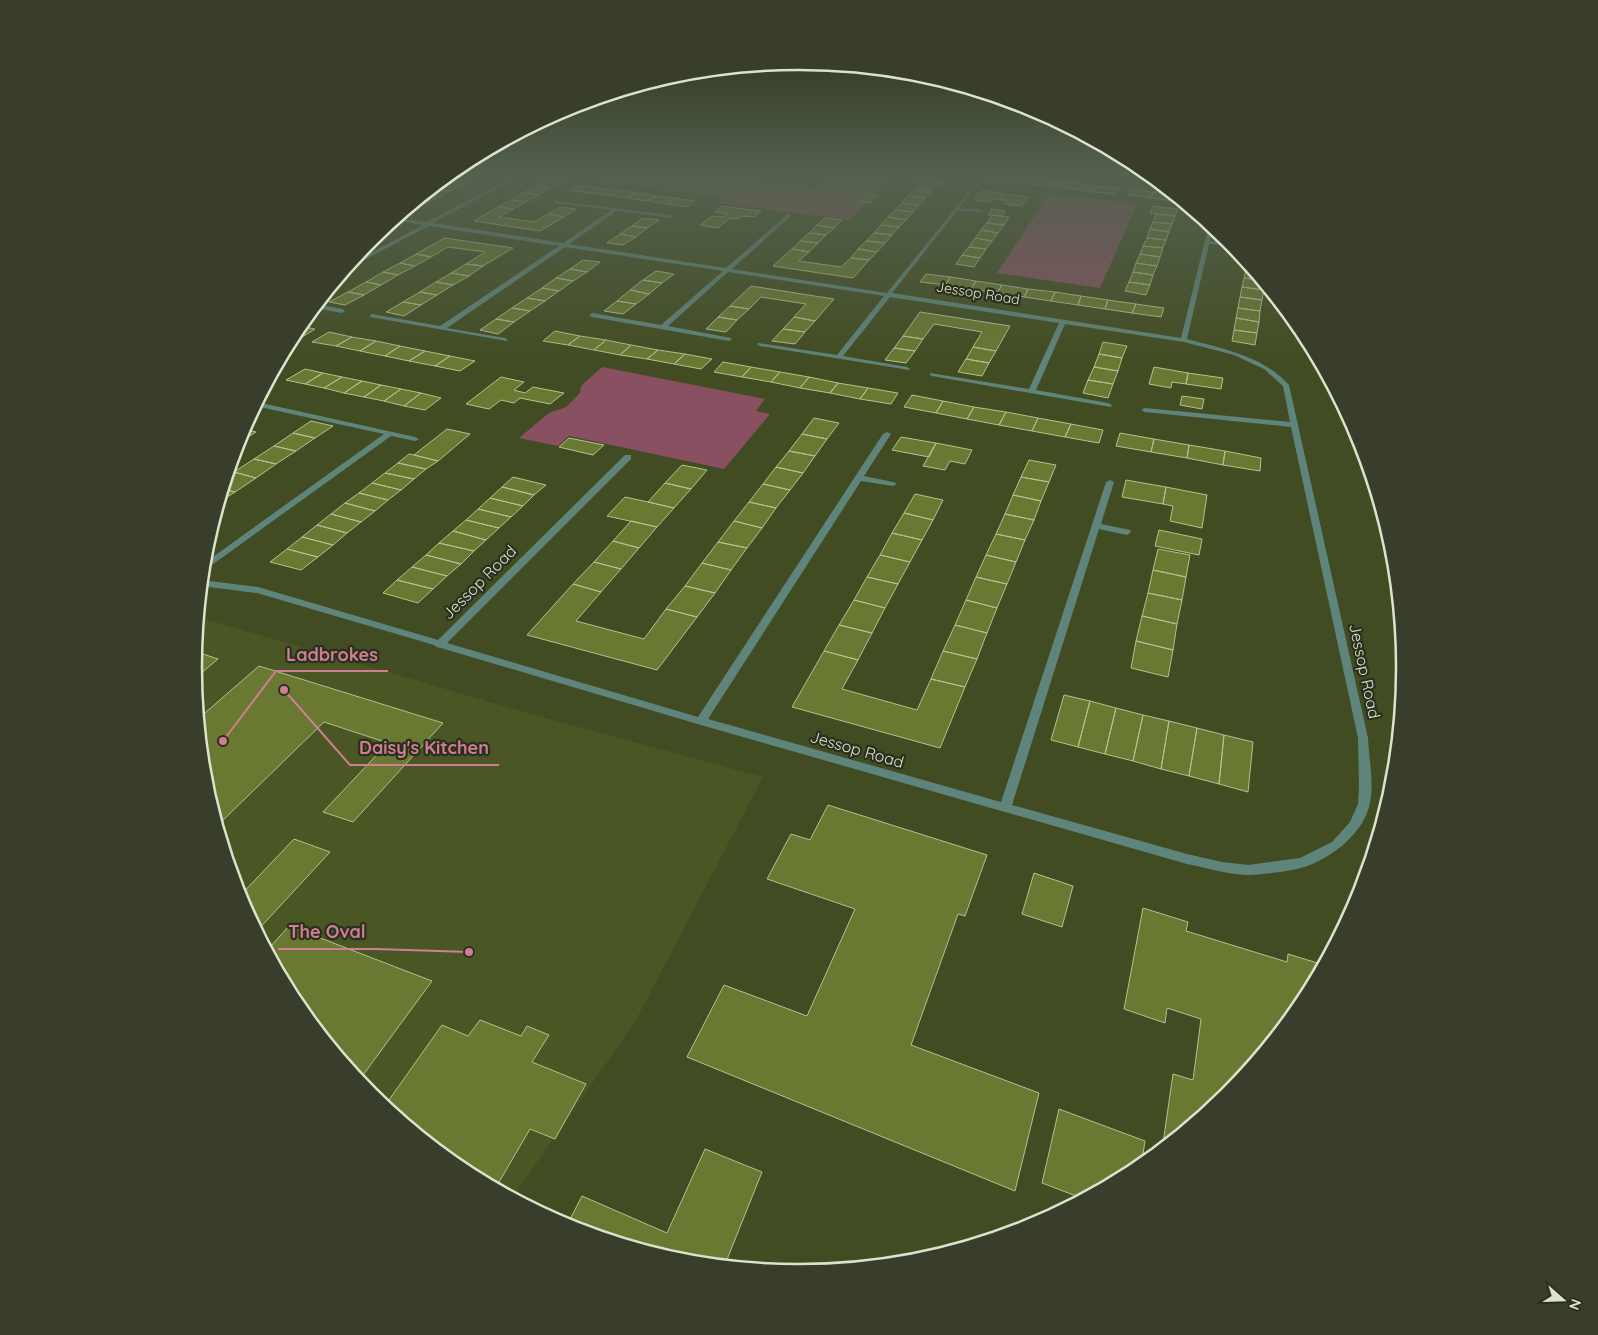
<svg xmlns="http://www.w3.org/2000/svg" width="1598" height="1335" viewBox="0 0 1598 1335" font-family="Quicksand,sans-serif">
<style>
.built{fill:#4a5623}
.green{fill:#895062}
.building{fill:#697932;stroke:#b4c192}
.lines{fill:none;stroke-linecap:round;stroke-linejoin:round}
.street{fill:#5f847c;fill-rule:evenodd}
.labels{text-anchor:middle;stroke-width:4.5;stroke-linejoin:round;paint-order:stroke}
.far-street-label{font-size:14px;fill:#dce3cc;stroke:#2b2f1d}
.street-label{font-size:16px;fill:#dce3cc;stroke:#2b2f1d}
.rim{fill:none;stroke:#dce3cc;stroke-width:2.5}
.leader{fill:none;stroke:#cf7e94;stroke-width:2}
.callout-dot{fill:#cf7e94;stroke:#2b2f1d;stroke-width:2}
.callout-label{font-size:18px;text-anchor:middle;font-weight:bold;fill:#cf7e94;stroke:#2b2f1d;stroke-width:4.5;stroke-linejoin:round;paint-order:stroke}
</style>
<rect width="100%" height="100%" fill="#424c22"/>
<path class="built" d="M 198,617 L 538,716 L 763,777 L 635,1022 L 512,1198 L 462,1171 L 370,1096 L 295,1004 L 239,899 L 204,786 L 193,667 Z"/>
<path class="green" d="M 587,176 L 720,176 L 814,188 L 828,176 L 894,176 L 877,194 L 866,193 L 857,201 L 867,203 L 850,220 L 718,203 L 724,198 L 583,179 Z
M 1049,194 L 1137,204 L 1100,288 L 997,273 Z
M 602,367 L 765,399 L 756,411 L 770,414 L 724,469 L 569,436 L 558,446 L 519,438 L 549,413 L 566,407 L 580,393 L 581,386 Z"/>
<path class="building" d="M 461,176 L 475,178 L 462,185 L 448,183 Z
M 554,176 L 571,176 L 561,182 L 547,180 Z
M 987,176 L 1010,176 L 1007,181 L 985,179 Z
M 1010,176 L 1014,176 L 1032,178 L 1028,184 L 1007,181 Z
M 1032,178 L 1053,181 L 1050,186 L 1028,184 Z
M 920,179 L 946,182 L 943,184 L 938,184 L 932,191 L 915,189 L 921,183 L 917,182 Z
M 547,180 L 561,182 L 550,188 L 535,186 Z
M 1053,181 L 1075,183 L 1071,189 L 1050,186 Z
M 442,182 L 448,183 L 462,185 L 449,191 L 432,189 Z
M 1075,183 L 1097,186 L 1094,192 L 1071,189 Z
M 579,185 L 598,188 L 589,193 L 570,190 Z
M 535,186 L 550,188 L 538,195 L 523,193 Z
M 1097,186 L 1119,188 L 1116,194 L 1094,192 Z
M 1132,187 L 1143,188 L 1142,191 L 1153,192 L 1151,198 L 1128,195 Z
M 598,188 L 617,190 L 608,195 L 589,193 Z
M 435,189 L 449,191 L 436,198 L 423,196 Z
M 915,189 L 932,191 L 925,198 L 908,196 Z
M 617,190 L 636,193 L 628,198 L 608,195 Z
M 981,191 L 1004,194 L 1000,200 L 992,199 L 990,202 L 974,200 Z
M 1153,192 L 1174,195 L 1175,196 L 1173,201 L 1151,198 Z
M 523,193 L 538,195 L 526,202 L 511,200 Z
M 636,193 L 656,196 L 648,201 L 628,198 Z
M 867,194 L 877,196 L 870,203 L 859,201 Z
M 1004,194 L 1028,197 L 1021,206 L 1005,204 L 1007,200 L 1000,200 Z
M 423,196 L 436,198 L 410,211 L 406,210 Z
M 656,196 L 675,198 L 667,204 L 648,201 Z
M 908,196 L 925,198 L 919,205 L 902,203 Z
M 675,198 L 695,201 L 688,207 L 667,204 Z
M 511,200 L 526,202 L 513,209 L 498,207 Z
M 902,203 L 919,205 L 913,212 L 895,210 Z
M 722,206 L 761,211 L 754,217 L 742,216 L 738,219 L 730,218 L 718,228 L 700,225 L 712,216 L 723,217 L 727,214 L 715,212 Z
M 1153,206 L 1178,209 L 1175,216 L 1150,213 Z
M 498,207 L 513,209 L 499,217 L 534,222 L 548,214 L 564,217 L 540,231 L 474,221 Z
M 560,207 L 576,209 L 564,217 L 548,214 Z
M 992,209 L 1006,211 L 1001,216 L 988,215 Z
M 895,210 L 913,212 L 906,220 L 888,217 Z
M 1156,214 L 1175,216 L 1172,224 L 1153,222 Z
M 992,215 L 1001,216 L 1009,217 L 1004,225 L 987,223 Z
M 888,217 L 906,220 L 899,227 L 881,225 Z
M 643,218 L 659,220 L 647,228 L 632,226 Z
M 825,218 L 842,220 L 834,228 L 817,225 Z
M 1153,222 L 1172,224 L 1169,232 L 1150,229 Z
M 987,223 L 1004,225 L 998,233 L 981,230 Z
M 817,225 L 834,228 L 826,235 L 809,233 Z
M 881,225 L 899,227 L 892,235 L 874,233 Z
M 632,226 L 647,228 L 636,237 L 620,234 Z
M 1150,229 L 1169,232 L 1166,240 L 1147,238 Z
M 981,230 L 998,233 L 992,241 L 975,238 Z
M 809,233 L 826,235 L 818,243 L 800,241 Z
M 874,233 L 892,235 L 885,243 L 866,241 Z
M 620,234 L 636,237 L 623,245 L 607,243 Z
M 445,238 L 513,248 L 483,266 L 466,264 L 485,252 L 448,247 L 431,257 L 416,254 Z
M 975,238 L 992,241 L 986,249 L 969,247 Z
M 1147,238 L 1166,240 L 1163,248 L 1143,246 Z
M 800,241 L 818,243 L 809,252 L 792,249 Z
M 866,241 L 885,243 L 877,252 L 858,249 Z
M 1143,246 L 1163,248 L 1160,257 L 1140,254 Z
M 969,247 L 986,249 L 980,258 L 962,255 Z
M 792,249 L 809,252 L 799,261 L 841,267 L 851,258 L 869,260 L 853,278 L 773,266 Z
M 858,249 L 877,252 L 869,260 L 851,258 Z
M 416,254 L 431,257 L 415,266 L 400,263 Z
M 1140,254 L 1160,257 L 1157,266 L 1136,263 Z
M 962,255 L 980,258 L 974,267 L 956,264 Z
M 583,260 L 600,262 L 587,272 L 570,269 Z
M 400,263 L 415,266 L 398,275 L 383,272 Z
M 1136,263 L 1157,266 L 1153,275 L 1133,272 Z
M 466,264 L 483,266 L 469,276 L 451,273 Z
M 1246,268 L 1253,269 L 1261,280 L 1244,278 Z
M 570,269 L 587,272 L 573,281 L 556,278 Z
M 656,271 L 674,274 L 662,283 L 643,280 Z
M 383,272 L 398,275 L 381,285 L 366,282 Z
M 1133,272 L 1153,275 L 1150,285 L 1129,282 Z
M 451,273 L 469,276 L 453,285 L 436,282 Z
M 926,274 L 951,277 L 945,285 L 920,282 Z
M 951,277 L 976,281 L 971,289 L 945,285 Z
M 556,278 L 573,281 L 559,291 L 542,288 Z
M 1244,278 L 1261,280 L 1265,284 L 1264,290 L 1242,287 Z
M 643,280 L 662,283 L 649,294 L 630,290 Z
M 976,281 L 1002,285 L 997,293 L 971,289 Z
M 366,282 L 381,285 L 364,295 L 348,292 Z
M 436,282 L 453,285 L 437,295 L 420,292 Z
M 1129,282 L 1150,285 L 1146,295 L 1125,291 Z
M 1002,285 L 1028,289 L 1024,297 L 997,293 Z
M 751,286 L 834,299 L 815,321 L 794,317 L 806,304 L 761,297 L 749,309 L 730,306 Z
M 1242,287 L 1264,290 L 1262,300 L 1240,297 Z
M 542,288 L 559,291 L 545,301 L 527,298 Z
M 1028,289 L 1055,292 L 1051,301 L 1024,297 Z
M 630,290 L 649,294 L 636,304 L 617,301 Z
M 348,292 L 364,295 L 345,305 L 329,302 Z
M 420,292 L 437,295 L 421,305 L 403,302 Z
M 1055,292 L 1081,296 L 1078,305 L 1051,301 Z
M 1081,296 L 1108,300 L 1105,309 L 1078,305 Z
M 1240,297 L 1262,300 L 1260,311 L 1238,308 Z
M 527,298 L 545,301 L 530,311 L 512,308 Z
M 1108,300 L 1136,304 L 1132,313 L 1105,309 Z
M 617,301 L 636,304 L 623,314 L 604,311 Z
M 403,302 L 421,305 L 404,316 L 386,312 Z
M 1136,304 L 1164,308 L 1161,317 L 1132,313 Z
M 730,306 L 749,309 L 737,320 L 718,317 Z
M 512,308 L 530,311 L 514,322 L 496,319 Z
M 1238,308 L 1260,311 L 1259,322 L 1236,318 Z
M 920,312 L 1010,326 L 996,351 L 973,347 L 982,332 L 934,324 L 923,339 L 903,336 Z
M 718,317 L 737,320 L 726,332 L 706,329 Z
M 794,317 L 815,321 L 805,332 L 783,329 Z
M 1236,318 L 1259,322 L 1257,333 L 1234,330 Z
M 496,319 L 514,322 L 498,334 L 480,330 Z
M 299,326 L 315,329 L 299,339 L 292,337 Z
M 783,329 L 805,332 L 795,344 L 772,341 Z
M 1234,330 L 1257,333 L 1255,345 L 1232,341 Z
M 555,331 L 580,336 L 568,345 L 543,341 Z
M 329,332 L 352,337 L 336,346 L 312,342 Z
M 580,336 L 606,340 L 594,350 L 568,345 Z
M 903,336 L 923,339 L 915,351 L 894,348 Z
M 352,337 L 376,341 L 360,351 L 336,346 Z
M 606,340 L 631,345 L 620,355 L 594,350 Z
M 376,341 L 400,346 L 385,356 L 360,351 Z
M 1103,342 L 1127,346 L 1122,358 L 1099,354 Z
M 631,345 L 658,350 L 647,359 L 620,355 Z
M 400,346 L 425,351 L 409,361 L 385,356 Z
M 973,347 L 996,351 L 989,363 L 966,359 Z
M 894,348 L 915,351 L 906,363 L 885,360 Z
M 658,350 L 685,354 L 674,364 L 647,359 Z
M 425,351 L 450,356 L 435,366 L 409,361 Z
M 685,354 L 712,359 L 701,369 L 674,364 Z
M 1099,354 L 1122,358 L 1118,371 L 1094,367 Z
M 450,356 L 475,361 L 460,371 L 435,366 Z
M 966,359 L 989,363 L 982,376 L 958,372 Z
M 723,362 L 751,367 L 742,377 L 714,372 Z
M 751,367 L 780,372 L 771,382 L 742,377 Z
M 1094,367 L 1118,371 L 1113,384 L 1088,380 Z
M 1154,367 L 1188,373 L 1186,384 L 1172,382 L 1171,388 L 1149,384 Z
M 305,369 L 323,373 L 305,384 L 286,380 Z
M 780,372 L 809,377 L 800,388 L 771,382 Z
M 323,373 L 342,377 L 324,388 L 305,384 Z
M 1188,373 L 1223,378 L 1221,389 L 1186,384 Z
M 342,377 L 362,381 L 344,393 L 324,388 Z
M 501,377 L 524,382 L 514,390 L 525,393 L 533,387 L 564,393 L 550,404 L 520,398 L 514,403 L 501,400 L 489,409 L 466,404 Z
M 809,377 L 838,383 L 830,393 L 800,388 Z
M 1088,380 L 1113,384 L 1108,398 L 1083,393 Z
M 362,381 L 381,385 L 364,397 L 344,393 Z
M 838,383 L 868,388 L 860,399 L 830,393 Z
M 381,385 L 401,389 L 384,401 L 364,397 Z
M 868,388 L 898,393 L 891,404 L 860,399 Z
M 401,389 L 421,393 L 404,406 L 384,401 Z
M 421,393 L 441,398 L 425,410 L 404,406 Z
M 912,395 L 943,401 L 936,413 L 904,407 Z
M 1182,396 L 1204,399 L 1202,409 L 1180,405 Z
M 943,401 L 974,407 L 967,419 L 936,413 Z
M 974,407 L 1006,412 L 999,425 L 967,419 Z
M 1006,412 L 1038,418 L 1032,431 L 999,425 Z
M 814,418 L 839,423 L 827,439 L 802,434 Z
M 1038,418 L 1071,424 L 1065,437 L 1032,431 Z
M 311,421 L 333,426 L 315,438 L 293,433 Z
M 1071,424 L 1103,430 L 1099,443 L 1065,437 Z
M 242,429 L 256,432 L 240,442 L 237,441 Z
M 447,429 L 470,434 L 438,461 L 414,455 Z
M 293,433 L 315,438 L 296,451 L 274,446 Z
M 1120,433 L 1154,439 L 1151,452 L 1116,446 Z
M 802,434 L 827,439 L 815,456 L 789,451 Z
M 901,437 L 936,443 L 929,457 L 892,450 Z
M 569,438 L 604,445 L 593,455 L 559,447 Z
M 1154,439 L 1189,445 L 1187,458 L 1151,452 Z
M 936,443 L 972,450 L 965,464 L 950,461 L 945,470 L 923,466 Z
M 1189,445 L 1225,451 L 1223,465 L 1187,458 Z
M 274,446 L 296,451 L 276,464 L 254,459 Z
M 789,451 L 815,456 L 803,473 L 776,467 Z
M 1225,451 L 1261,458 L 1260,471 L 1223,465 Z
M 409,454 L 414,455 L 438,461 L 426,469 L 398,463 Z
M 254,459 L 276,464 L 256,478 L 234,472 Z
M 1029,460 L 1056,465 L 1049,482 L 1021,477 Z
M 398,463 L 426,469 L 414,479 L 385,473 Z
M 682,465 L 707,470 L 691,489 L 665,483 Z
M 776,467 L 803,473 L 790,490 L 763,484 Z
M 234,472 L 256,478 L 235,492 L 223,489 L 226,477 Z
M 385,473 L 414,479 L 401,490 L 372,483 Z
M 513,477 L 546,485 L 534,495 L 502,487 Z
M 1021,477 L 1049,482 L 1041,501 L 1013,495 Z
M 1126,480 L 1166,487 L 1163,504 L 1122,497 Z
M 372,483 L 401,490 L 388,500 L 359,493 Z
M 665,483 L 691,489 L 674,508 L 648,502 Z
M 763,484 L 790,490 L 776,508 L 749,502 Z
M 502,487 L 534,495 L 523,506 L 490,498 Z
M 1166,487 L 1207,495 L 1202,528 L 1170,521 L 1173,506 L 1163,504 Z
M 223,489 L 235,492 L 218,503 Z
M 359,493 L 388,500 L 375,511 L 345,503 Z
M 915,494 L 943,500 L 933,520 L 904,513 Z
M 1013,495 L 1041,501 L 1034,520 L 1005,514 Z
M 625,497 L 648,502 L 674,508 L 657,527 L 607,516 Z
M 490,498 L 523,506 L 511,517 L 478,509 Z
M 749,502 L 776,508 L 762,528 L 734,521 Z
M 345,503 L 375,511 L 361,522 L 331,514 Z
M 478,509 L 511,517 L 499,528 L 466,520 Z
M 904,513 L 933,520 L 922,540 L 892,533 Z
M 331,514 L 361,522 L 347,533 L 317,525 Z
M 1005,514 L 1034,520 L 1025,540 L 996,534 Z
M 466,520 L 499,528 L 486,540 L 453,531 Z
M 631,521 L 657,527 L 639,548 L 613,541 Z
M 734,521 L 762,528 L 747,548 L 718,542 Z
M 317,525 L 347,533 L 333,545 L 302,537 Z
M 1159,530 L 1202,539 L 1199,555 L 1155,546 Z
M 453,531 L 486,540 L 474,551 L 439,543 Z
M 892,533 L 922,540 L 910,562 L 880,555 Z
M 996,534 L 1025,540 L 1016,562 L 986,555 Z
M 302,537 L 333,545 L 318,557 L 287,549 Z
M 613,541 L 639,548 L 621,569 L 594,562 Z
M 718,542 L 747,548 L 731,570 L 702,563 Z
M 439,543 L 474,551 L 461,564 L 426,555 Z
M 287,549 L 318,557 L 301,570 L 270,562 Z
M 1158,549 L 1190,555 L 1186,577 L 1153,570 Z
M 426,555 L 461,564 L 447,576 L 412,567 Z
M 880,555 L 910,562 L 898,584 L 867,577 Z
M 986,555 L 1016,562 L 1007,584 L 976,577 Z
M 594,562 L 621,569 L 601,592 L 573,584 Z
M 702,563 L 731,570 L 715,593 L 685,586 Z
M 412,567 L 447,576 L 433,589 L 397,580 Z
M 1153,570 L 1186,577 L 1182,600 L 1148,593 Z
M 867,577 L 898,584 L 885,608 L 854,600 Z
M 976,577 L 1007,584 L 997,608 L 966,600 Z
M 397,580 L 433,589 L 418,603 L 383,593 Z
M 573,584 L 601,592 L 576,621 L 644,639 L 666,609 L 697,617 L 657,670 L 527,635 Z
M 685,586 L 715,593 L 697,617 L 666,609 Z
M 1148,593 L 1182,600 L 1177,624 L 1142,616 Z
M 854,600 L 885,608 L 872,633 L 839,625 Z
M 966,600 L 997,608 L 987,633 L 955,625 Z
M 1142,616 L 1177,624 L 1173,650 L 1136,641 Z
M 839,625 L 872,633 L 858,660 L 824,651 Z
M 955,625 L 987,633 L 977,659 L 943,651 Z
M 1136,641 L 1173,650 L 1168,677 L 1131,668 Z
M 194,651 L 218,659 L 194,679 L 193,667 Z
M 824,651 L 858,660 L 842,689 L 917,710 L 931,679 L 965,687 L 940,748 L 792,707 Z
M 943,651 L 977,659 L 965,687 L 931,679 Z
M 259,666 L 443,723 L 353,822 L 323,812 L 388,743 L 324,722 L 217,826 L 204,785 L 198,719 Z
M 1064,695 L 1090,701 L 1078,747 L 1051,740 Z
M 1090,701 L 1116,708 L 1105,754 L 1078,747 Z
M 1116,708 L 1143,715 L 1133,761 L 1105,754 Z
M 1143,715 L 1169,721 L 1161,769 L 1133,761 Z
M 1169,721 L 1197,728 L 1189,776 L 1161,769 Z
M 1197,728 L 1224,735 L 1219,784 L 1189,776 Z
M 1224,735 L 1253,742 L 1248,792 L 1219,784 Z
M 828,805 L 987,855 L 965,916 L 958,914 L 911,1045 L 1039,1093 L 1015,1191 L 687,1057 L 724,985 L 807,1016 L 855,909 L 767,879 L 791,834 L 810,840 Z
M 294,839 L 330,852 L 256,932 L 238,898 Z
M 1034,873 L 1073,886 L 1062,927 L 1022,914 Z
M 1143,908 L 1188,922 L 1186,931 L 1287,962 L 1288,954 L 1324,965 L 1303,1005 L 1227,1096 L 1162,1150 L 1173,1074 L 1193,1080 L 1201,1019 L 1167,1008 L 1165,1023 L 1124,1009 Z
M 289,926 L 432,981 L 358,1082 L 295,1004 L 264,946 L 269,948 Z
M 480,1020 L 521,1036 L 527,1026 L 549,1035 L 532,1062 L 586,1084 L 555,1139 L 530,1129 L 495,1189 L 462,1171 L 384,1107 L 442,1025 L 468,1036 Z
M 1059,1109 L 1145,1141 L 1141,1167 L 1084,1199 L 1042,1183 Z
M 705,1149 L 762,1172 L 726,1262 L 740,1268 L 680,1262 L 566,1227 L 582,1196 L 667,1233 Z"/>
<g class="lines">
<path class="street" d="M 514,176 L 520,176 L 433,223 L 563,243 L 611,210 L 554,203 L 552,200 L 670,215 L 672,216 L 672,218 L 617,211 L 569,244 L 726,268 L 789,213 L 791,216 L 732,269 L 887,293 L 970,190 L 972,191 L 959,208 L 980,209 L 982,212 L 957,211 L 892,293 L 1181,338 L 1209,224 L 1213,227 L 1210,241 L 1231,243 L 1233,246 L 1209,244 L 1187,339 C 1224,349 1263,356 1289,385 L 1368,738 C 1369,759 1374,782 1370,803 C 1364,833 1332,858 1304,867 C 1294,871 1258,875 1247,875 C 1227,874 1207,868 1187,864 L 701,725 L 441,648 L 436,647 L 434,645 L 257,593 L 201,586 L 201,580 L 258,587 L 438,640 L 625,455 L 631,455 L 631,459 L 447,643 L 698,717 L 883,434 L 887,432 L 891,434 L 864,476 L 893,482 L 897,484 L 893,486 L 861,481 L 708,719 L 1001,802 L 1106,482 L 1110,480 L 1114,482 L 1101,524 L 1130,530 L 1131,532 L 1127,535 L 1099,529 L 1012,805 L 1187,854 L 1222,862 L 1248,865 L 1300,858 L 1332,842 L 1350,822 L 1358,804 L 1359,786 L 1358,738 L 1291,427 L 1145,412 L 1141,410 L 1145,408 L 1290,422 L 1283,386 L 1264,369 L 1234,355 L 1184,342 L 1065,324 L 1036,390 L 1108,403 L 1112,405 L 1111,407 L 932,376 L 930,375 L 930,373 L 1029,389 L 1059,323 L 890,297 L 843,356 L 907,367 L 910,369 L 909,370 L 760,346 L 757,344 L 758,343 L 837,355 L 884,296 L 728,272 L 668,326 L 731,338 L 731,340 L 729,341 L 592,317 L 589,315 L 592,313 L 661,325 L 723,271 L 565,247 L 447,328 L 505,338 L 507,339 L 507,341 L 370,317 L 370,315 L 372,314 L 440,326 L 559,246 L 429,226 L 345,270 L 350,264 L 423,225 L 393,220 L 396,218 L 427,222 Z
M 1105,176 L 1118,176 L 1118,177 L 1116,178 Z
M 1141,179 L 1156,180 L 1160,183 L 1139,181 Z
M 316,304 L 342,309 L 345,311 L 342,313 L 314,308 Z
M 257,402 L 415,437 L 419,439 L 415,441 L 391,436 L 202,572 L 203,564 L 384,434 L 255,406 Z"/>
</g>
<linearGradient id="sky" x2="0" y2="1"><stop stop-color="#242a13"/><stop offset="0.48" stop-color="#54614f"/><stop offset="1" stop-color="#54614f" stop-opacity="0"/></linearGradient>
<rect width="1598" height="363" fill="url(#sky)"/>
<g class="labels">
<g class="far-street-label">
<text transform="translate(978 293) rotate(9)" y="5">Jessop Road</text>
</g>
<g class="street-label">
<text transform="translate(479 582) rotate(-45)" y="6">Jessop Road</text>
<text transform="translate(1365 671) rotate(78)" y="6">Jessop Road</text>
<text transform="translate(857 749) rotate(16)" y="6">Jessop Road</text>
</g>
</g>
<path d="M0 0H1598V1335H0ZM202 667a597 597 0 1 1 1194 0a597 597 0 1 1-1194 0Z" fill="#393d2b" fill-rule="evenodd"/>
<path class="rim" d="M202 667a597 597 0 1 1 1194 0a597 597 0 1 1-1194 0Z"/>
<path class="leader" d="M223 741L276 671H388M284 690L350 765H499M469 952L376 949H278"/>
<g class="callout-dot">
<circle cx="223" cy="741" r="5"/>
<circle cx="284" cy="690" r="5"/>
<circle cx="469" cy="952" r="5"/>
</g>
<g class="callout-label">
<text x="332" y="661">Ladbrokes</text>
<text x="424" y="754">Daisy's Kitchen</text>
<text x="327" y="938">The Oval</text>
</g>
<g transform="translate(1563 1300) rotate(110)" stroke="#2b2f1d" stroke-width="4" paint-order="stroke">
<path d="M0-4L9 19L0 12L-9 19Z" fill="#dce3cc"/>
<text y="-8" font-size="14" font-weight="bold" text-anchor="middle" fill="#dce3cc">N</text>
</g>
</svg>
